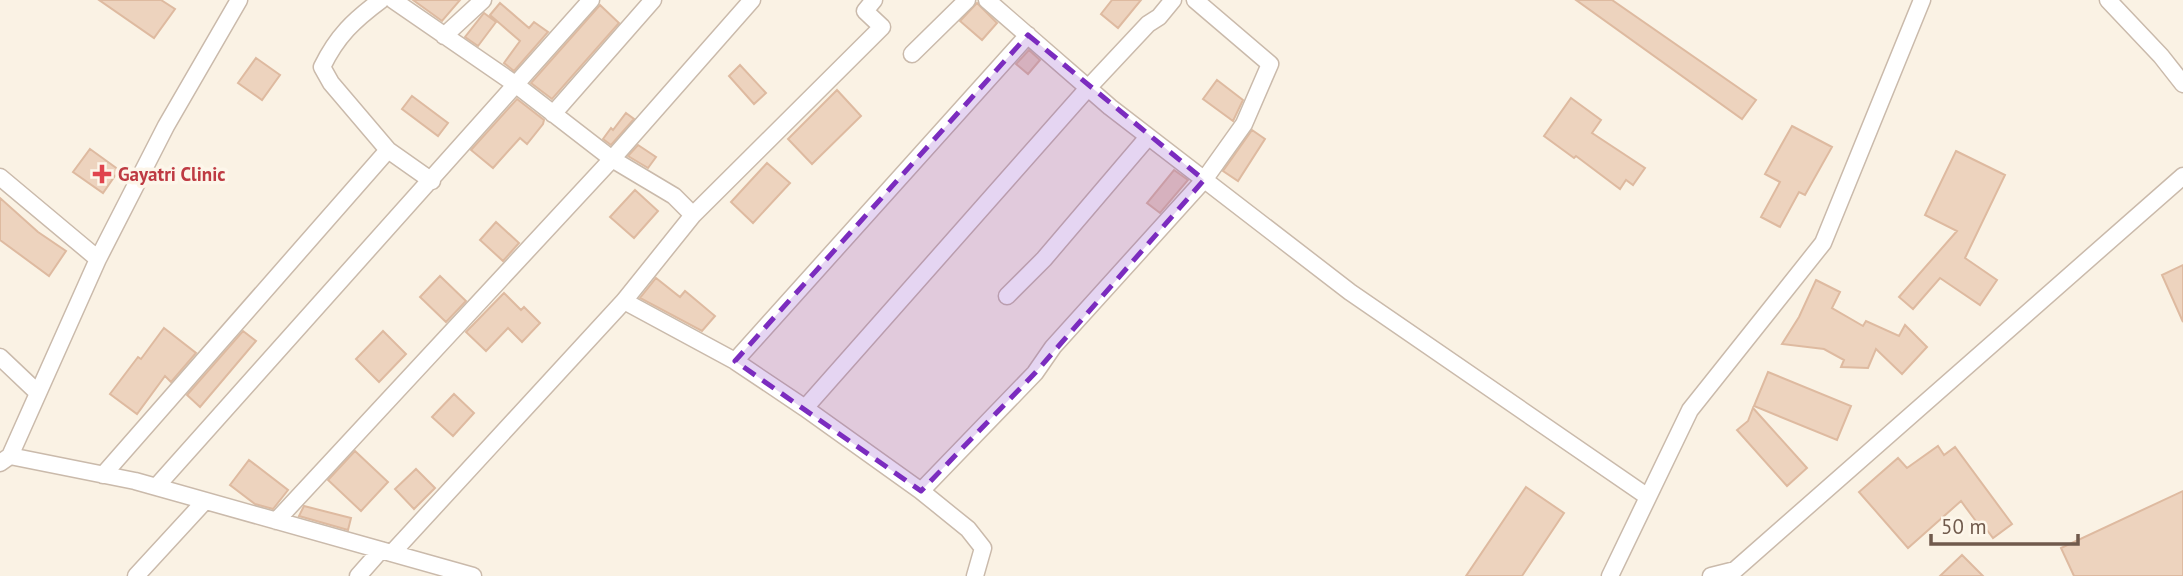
<svg xmlns="http://www.w3.org/2000/svg" width="2183" height="576" viewBox="0 0 2183 576" font-family="'PT Sans',sans-serif">
<style>
.building{fill:#edd3be;stroke:#debaa0;stroke-width:2}
.lines{fill:none;stroke-linecap:round;stroke-linejoin:round}
.minor-casing{stroke:#cabaab;stroke-width:19}
.minor{stroke:#fff;stroke-width:16}
.marked{fill:#7b2cbf;fill-opacity:0.2;stroke:#7b2cbf;stroke-width:5;stroke-dasharray:14 9;stroke-linejoin:round}
.health-dot{fill:#e0444e;stroke:#fdf6ea;stroke-width:2.5}
.labels{text-anchor:middle;stroke-width:7;stroke-linejoin:round;paint-order:stroke}
.health-label{font-size:19px;font-weight:bold;fill:#be3a42;stroke:#fdf6ea;text-anchor:start}
</style>
<rect width="100%" height="100%" fill="#faf2e4"/>
<path class="building" d="M 99,0 L 161,0 L 175,9 L 154,38 Z
M 413,0 L 460,0 L 442,21 Z
M 1112,0 L 1141,0 L 1118,28 L 1101,14 Z
M 1576,0 L 1612,0 L 1756,100 L 1742,119 Z
M 500,3 L 529,28 L 534,22 L 548,32 L 514,71 L 504,63 L 520,41 L 490,15 Z
M 977,3 L 997,23 L 982,40 L 960,21 Z
M 600,5 L 619,23 L 552,99 L 531,83 Z
M 484,13 L 496,22 L 478,46 L 465,37 Z
M 1029,50 L 1040,60 L 1028,74 L 1016,64 Z
M 256,58 L 280,75 L 262,100 L 238,83 Z
M 740,65 L 766,93 L 754,104 L 729,76 Z
M 1217,80 L 1243,100 L 1233,121 L 1203,99 Z
M 837,90 L 861,116 L 812,164 L 788,139 Z
M 412,96 L 448,123 L 438,136 L 402,109 Z
M 1571,98 L 1601,120 L 1592,133 L 1645,168 L 1633,185 L 1626,180 L 1620,189 L 1576,156 L 1574,158 L 1544,136 Z
M 517,99 L 544,120 L 543,124 L 527,144 L 520,138 L 493,168 L 471,150 Z
M 626,113 L 634,119 L 611,145 L 603,139 L 611,128 L 613,130 Z
M 1792,126 L 1832,147 L 1805,195 L 1799,192 L 1780,227 L 1761,217 L 1780,182 L 1765,174 Z
M 1252,130 L 1265,139 L 1238,181 L 1223,171 Z
M 638,145 L 656,157 L 648,168 L 628,156 Z
M 90,149 L 119,170 L 103,193 L 73,172 Z
M 1956,151 L 2005,175 L 1965,258 L 1997,280 L 1980,305 L 1940,278 L 1913,309 L 1899,297 L 1957,231 L 1925,215 Z
M 767,163 L 790,183 L 753,223 L 731,202 Z
M 1174,170 L 1188,180 L 1160,213 L 1147,203 Z
M 635,190 L 658,211 L 634,238 L 610,217 Z
M 0,198 L 38,232 L 66,251 L 49,276 L 0,240 Z
M 496,222 L 519,243 L 503,261 L 480,240 Z
M 2183,265 L 2183,322 L 2162,275 Z
M 440,276 L 466,301 L 446,322 L 420,297 Z
M 656,278 L 680,297 L 685,291 L 715,316 L 702,331 L 640,298 Z
M 1816,280 L 1840,292 L 1832,308 L 1863,326 L 1866,321 L 1899,336 L 1905,325 L 1927,347 L 1902,374 L 1876,349 L 1868,368 L 1841,367 L 1844,360 L 1824,349 L 1782,344 L 1799,317 Z
M 504,293 L 521,310 L 524,307 L 540,323 L 522,342 L 508,328 L 486,351 L 466,332 Z
M 164,328 L 196,353 L 171,382 L 165,376 L 137,414 L 110,394 L 138,357 L 141,359 Z
M 243,331 L 256,341 L 200,407 L 187,395 Z
M 383,331 L 406,354 L 379,382 L 356,359 Z
M 1768,372 L 1851,406 L 1837,440 L 1754,406 Z
M 454,394 L 474,413 L 453,436 L 432,417 Z
M 1753,408 L 1807,468 L 1787,486 L 1737,430 L 1748,421 Z
M 1938,446 L 1944,455 L 1955,447 L 2012,524 L 1993,538 L 1984,526 L 1981,528 L 1961,501 L 1908,548 L 1859,492 L 1898,458 L 1907,468 Z
M 355,451 L 388,482 L 361,511 L 328,480 Z
M 249,460 L 288,490 L 273,509 L 255,504 L 230,485 Z
M 416,469 L 435,488 L 414,509 L 395,489 Z
M 1526,487 L 1564,513 L 1522,576 L 1466,576 Z
M 2183,491 L 2183,576 L 2074,576 L 2061,548 Z
M 304,506 L 351,518 L 348,530 L 299,516 Z
M 1962,555 L 1983,576 L 1940,576 Z"/>
<g class="lines">
<g class="minor-casing">
<path id="minor" d="M 381,0 C 354,20 337,36 322,67 L 331,83 L 388,150 L 432,181
M 393,0 L 515,84 L 612,159 L 674,196 L 693,215
M 987,0 L 1110,107 L 1350,292 L 1648,497
M 2108,0 L 2161,56 L 2183,84
M 444,36 L 483,0
M 912,54 L 967,0
M 553,114 L 653,0
M 0,177 L 98,259
M 1007,296 L 1044,259 L 1148,137
M 624,301 L 735,361 L 805,408 L 921,491 L 968,529 L 983,548 L 975,576
M 0,357 L 38,393
M 735,361 L 1028,35
M 805,408 L 1088,88 L 1148,24 L 1159,17 L 1173,0
M 10,456 L 98,259 L 166,126 L 239,0
M 0,463 L 10,456 L 135,481 L 473,576
M 103,475 L 388,150
M 156,487 L 591,0
M 921,491 L 1035,373 L 1053,347 L 1204,180 L 1244,124 L 1270,64 L 1195,0
M 276,521 L 612,159 L 752,0
M 392,553 L 624,301 L 693,215 L 882,27 L 865,11 L 874,0
M 136,576 L 205,501
M 358,576 L 381,550
M 1610,576 L 1690,410 L 1823,243 L 1922,0
M 1711,576 L 1735,570 L 2183,176"/>
</g>
<use href="#minor" class="minor"/>
</g>
<path class="marked" d="M 1028,35 L 1204,180 L 1035,373 L 921,491 L 735,361 Z"/>
<path class="health-dot" d="M98.5 163.5h7v7h7v7h-7v7h-7v-7h-7v-7h7z"/>
<g class="labels">
<g class="health-label">
<text x="118" y="181">Gayatri Clinic</text>
</g>
</g>
<path d="M1931 534v10h147v-10" fill="none" stroke="#705a4c" stroke-width="3.5"/>
<text x="1941" y="534" font-size="21" fill="#705a4c" stroke="#fdf6ea" stroke-width="5" paint-order="stroke">50 m</text>
</svg>
